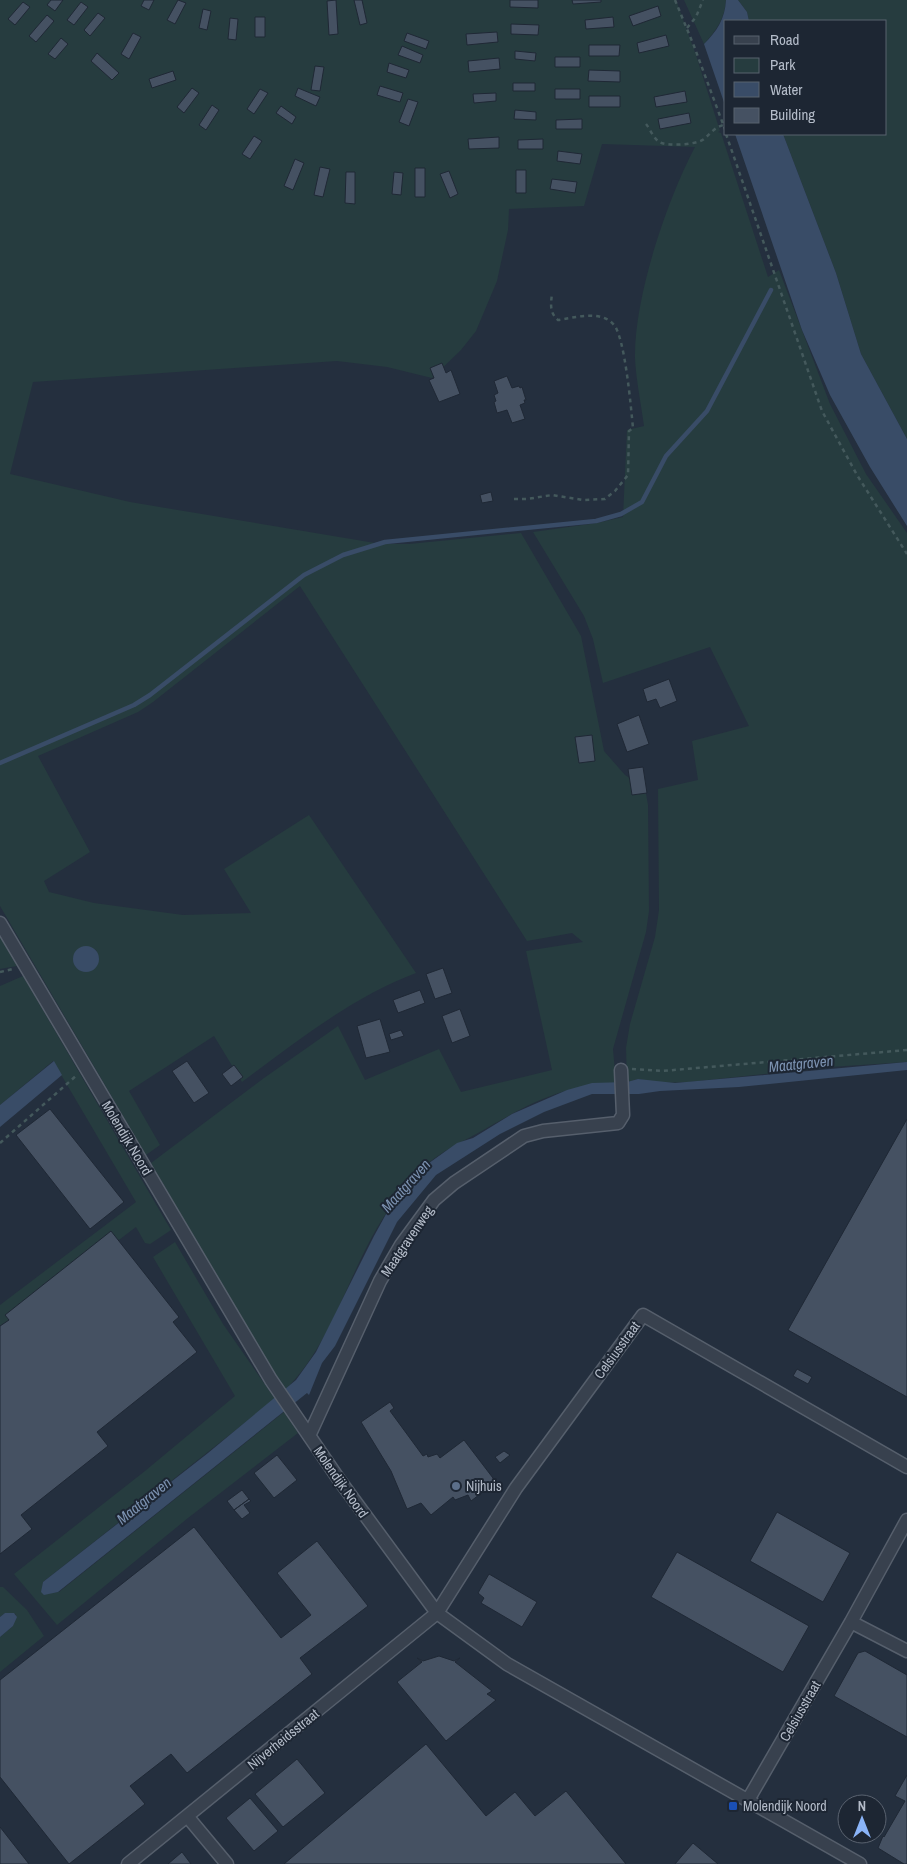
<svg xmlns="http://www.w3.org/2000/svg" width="907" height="1864" viewBox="0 0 907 1864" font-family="'Archivo Narrow',sans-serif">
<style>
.green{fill:#263c3f;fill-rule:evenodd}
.water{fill:#394c67}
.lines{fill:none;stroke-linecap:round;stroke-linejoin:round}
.stream{stroke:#394c67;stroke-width:4.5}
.building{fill:#455162;stroke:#1f2835}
.minor-casing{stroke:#565f6c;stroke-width:15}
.path{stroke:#44595c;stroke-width:2.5;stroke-dasharray:4 4;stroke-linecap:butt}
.minor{stroke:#38414e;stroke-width:12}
.service-dot{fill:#5c6f8a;stroke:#1d2633;stroke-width:2}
.transit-dot{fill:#1a4fb4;stroke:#1d2633;stroke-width:2}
.labels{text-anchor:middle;stroke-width:4;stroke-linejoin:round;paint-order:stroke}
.street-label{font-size:14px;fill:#b4bcc9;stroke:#1d2633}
.poi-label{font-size:14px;fill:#b4bcc9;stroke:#1d2633;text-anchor:start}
.water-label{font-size:15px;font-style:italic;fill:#7c92b1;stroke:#1d2633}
</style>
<rect width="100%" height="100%" fill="#242f3e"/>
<path class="green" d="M 0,0 L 676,0 L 696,55 L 720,131 L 718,132 L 721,133 L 768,277 L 779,270 L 830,404 L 866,474 L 907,533 L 907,1062 L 830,1067 L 689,1082 L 659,1083 L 638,1079 L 627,1082 L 626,1048 L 630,1024 L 655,937 L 659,910 L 658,789 L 698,780 L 692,741 L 749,726 L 710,647 L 603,683 L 593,639 L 584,616 L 533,532 L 597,523 L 623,517 L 627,430 L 644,426 C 641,403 636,380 635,358 C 634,297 667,200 695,147 L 602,144 L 584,206 L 509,209 L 508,230 L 497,281 L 476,331 L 461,350 L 432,378 L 387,367 L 337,361 L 33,382 L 10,474 L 130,502 L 381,544 L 409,544 L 521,533 L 581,636 L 604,751 L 625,775 L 645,788 L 648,805 L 649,911 L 646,932 L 613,1049 L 616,1083 C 566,1085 534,1101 492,1125 C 467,1140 439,1151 418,1172 C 414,1176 411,1182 407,1187 C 352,1245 342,1335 284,1391 L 151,1163 L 264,1078 L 338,1026 L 365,1080 L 439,1049 L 461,1092 L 552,1070 L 526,951 L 583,942 L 572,933 L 527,941 L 300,586 L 153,702 L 138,712 L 38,756 L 90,852 L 44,881 L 49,892 L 94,903 L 183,915 L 251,913 L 224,869 L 309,815 L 416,973 C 352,997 296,1042 242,1082 L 214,1036 L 129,1091 L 160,1145 L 146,1155 L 0,906 ZM 88,947 L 96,950 L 98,958 L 95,968 L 82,971 L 75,966 L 80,948 Z
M 684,0 L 726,0 C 725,18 716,31 704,44 Z
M 738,0 L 907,0 L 907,439 L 861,354 L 836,273 L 783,134 L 886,134 L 886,21 L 749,21 L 747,12 Z
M 0,937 L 17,966 L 0,969 Z
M 23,976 L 171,1230 L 150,1244 L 145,1243 L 136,1227 L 0,1330 L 0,1305 L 136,1202 L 53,1061 L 0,1105 L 0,986 Z
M 175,1242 L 223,1324 L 275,1399 L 43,1582 L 42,1593 L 59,1592 L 284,1412 L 298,1433 L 188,1518 L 57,1625 L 14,1574 L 145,1471 L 235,1396 L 153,1257 Z
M 0,1587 L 3,1587 L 27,1610 L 44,1636 L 0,1672 L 0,1637 L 13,1626 L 16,1614 L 5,1613 L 0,1617 Z"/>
<path class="water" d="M 726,0 L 738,0 L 747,12 L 749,21 L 726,21 L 726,108 L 704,44 C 717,31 725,19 726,0 Z
M 735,134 L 783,134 L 836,273 L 861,354 L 907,439 L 907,526 L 870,467 L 830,395 L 802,330 Z
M73 959a13 13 0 1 1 26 0a13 13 0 1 1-26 0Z
M 54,1061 L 62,1075 L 0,1127 L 0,1105 Z
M 907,1062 L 907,1070 L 739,1087 L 660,1091 L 639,1094 L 592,1094 L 544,1112 L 500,1134 L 436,1175 L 397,1222 L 335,1346 L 322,1363 L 309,1395 L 307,1393 L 58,1592 L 44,1595 L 41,1592 L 43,1582 L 208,1453 L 296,1380 L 316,1352 L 374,1236 L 396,1196 L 418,1171 L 457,1143 L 473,1138 L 512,1114 L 567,1090 L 592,1083 L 627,1082 L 638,1079 L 675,1083 Z
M 5,1613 L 14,1613 L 17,1617 L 13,1626 L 0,1637 L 0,1617 Z"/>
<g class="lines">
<path class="stream" d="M 0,763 L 134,705 L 150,695 L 304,575 L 343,555 L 385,542 L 596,521 L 621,514 L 642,502 L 666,456 L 707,411 L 771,290"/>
</g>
<path class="building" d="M 51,0 L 63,0 L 55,11 L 47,5 Z
M 144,0 L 154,0 L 149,10 L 141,6 Z
M 178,0 L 186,3 L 175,24 L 167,20 Z
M 336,0 L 338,34 L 329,35 L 327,1 Z
M 354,0 L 362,0 L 367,23 L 360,25 Z
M 510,0 L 538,0 L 538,8 L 510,7 Z
M 572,0 L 601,0 L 601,2 L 573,4 Z
M 23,2 L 30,7 L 15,25 L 8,19 Z
M 81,2 L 88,7 L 74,25 L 67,20 Z
M 658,6 L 661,16 L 633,26 L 629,16 Z
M 203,9 L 211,11 L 207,30 L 199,28 Z
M 98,13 L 105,18 L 90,36 L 84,30 Z
M 47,15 L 54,21 L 36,42 L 29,36 Z
M 255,17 L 265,17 L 265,37 L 255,37 Z
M 613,17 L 614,27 L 586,29 L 585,20 Z
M 230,18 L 238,19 L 236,40 L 228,39 Z
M 511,24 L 539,25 L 538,35 L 511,34 Z
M 497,32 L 498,42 L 467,45 L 466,34 Z
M 133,33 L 141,37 L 129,59 L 121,54 Z
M 407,33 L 429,41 L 426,49 L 404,41 Z
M 666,35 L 669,46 L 639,53 L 637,43 Z
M 61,38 L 68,44 L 55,59 L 48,54 Z
M 589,45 L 620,45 L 619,56 L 589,56 Z
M 402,46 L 423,55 L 420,63 L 398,55 Z
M 515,51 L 536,53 L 535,61 L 515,59 Z
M 97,53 L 119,73 L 112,80 L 91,61 Z
M 555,57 L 580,57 L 580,67 L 555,67 Z
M 499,58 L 500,69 L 469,72 L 468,61 Z
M 389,63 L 409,70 L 406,78 L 387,72 Z
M 315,66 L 324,67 L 320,91 L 311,90 Z
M 589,70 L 620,71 L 620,82 L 588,81 Z
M 173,71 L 176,80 L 152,88 L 149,79 Z
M 513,83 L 535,83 L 535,91 L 513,91 Z
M 380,86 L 403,93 L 400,102 L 377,95 Z
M 192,88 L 199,93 L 184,113 L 177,107 Z
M 298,88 L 320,97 L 316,106 L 295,96 Z
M 260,89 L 268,93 L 254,114 L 247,109 Z
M 555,89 L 580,89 L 580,99 L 555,99 Z
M 685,91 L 687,102 L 656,107 L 654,97 Z
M 496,93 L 496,101 L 474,103 L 473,94 Z
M 589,96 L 620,96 L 620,107 L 589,107 Z
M 408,99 L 418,102 L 409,126 L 399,122 Z
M 212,105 L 219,110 L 206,130 L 199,125 Z
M 281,106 L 296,117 L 292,124 L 276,113 Z
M 515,110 L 536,112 L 536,120 L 514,119 Z
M 689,113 L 691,123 L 660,129 L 658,119 Z
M 582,119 L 582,129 L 556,129 L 556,120 Z
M 254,136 L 262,141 L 250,159 L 242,154 Z
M 499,137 L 499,148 L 469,149 L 468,139 Z
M 543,139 L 543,149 L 518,149 L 518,140 Z
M 558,151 L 582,154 L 580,164 L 557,161 Z
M 295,159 L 304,163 L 293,190 L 284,186 Z
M 320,167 L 330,169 L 323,197 L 314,195 Z
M 415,168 L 425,168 L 425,197 L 415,197 Z
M 516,170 L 526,170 L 526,193 L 516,193 Z
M 449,171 L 458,194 L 450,198 L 440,174 Z
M 346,172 L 355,172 L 355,204 L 345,203 Z
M 394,172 L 403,173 L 401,195 L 392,194 Z
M 552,179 L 577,182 L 575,193 L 550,189 Z
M 442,363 L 446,373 L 451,370 L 460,394 L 439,402 L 429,380 L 434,378 L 430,368 Z
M 507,376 L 512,388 L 519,386 L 520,388 L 522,387 L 526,400 L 524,400 L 525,403 L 520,405 L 525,419 L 512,423 L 507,410 L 497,413 L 494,402 L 496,401 L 494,395 L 498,393 L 494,381 Z
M 491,492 L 493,501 L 482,503 L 480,495 Z
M 669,679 L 677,701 L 660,708 L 656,699 L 647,702 L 643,689 Z
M 639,715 L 649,744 L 627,752 L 617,724 Z
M 592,735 L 595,761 L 579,763 L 575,737 Z
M 643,767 L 647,793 L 632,795 L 628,769 Z
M 443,968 L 452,993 L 435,999 L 426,974 Z
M 420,990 L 425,1003 L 398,1013 L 393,1000 Z
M 460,1009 L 470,1036 L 452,1043 L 442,1016 Z
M 380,1019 L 390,1052 L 366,1058 L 357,1026 Z
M 401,1030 L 404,1036 L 391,1040 L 389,1034 Z
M 187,1061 L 209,1093 L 194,1103 L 172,1071 Z
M 234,1065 L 243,1077 L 231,1086 L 222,1074 Z
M 50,1109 L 124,1202 L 90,1229 L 16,1135 Z
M 907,1119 L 907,1397 L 788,1330 Z
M 111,1231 L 179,1317 L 173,1322 L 197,1352 L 97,1432 L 108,1446 L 21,1515 L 32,1529 L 0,1554 L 0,1326 L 9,1320 L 5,1315 Z
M 797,1369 L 812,1377 L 808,1384 L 793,1376 Z
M 390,1402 L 394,1408 L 390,1411 L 423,1456 L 427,1454 L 428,1457 L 437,1454 L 440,1458 L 464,1440 L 496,1482 L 471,1501 L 468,1495 L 455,1500 L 453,1497 L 431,1515 L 421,1503 L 407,1509 L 391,1471 L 361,1422 Z
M 504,1451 L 510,1455 L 500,1463 L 495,1457 Z
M 277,1455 L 297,1480 L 274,1498 L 254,1473 Z
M 242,1490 L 249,1499 L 234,1510 L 227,1501 Z
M 249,1499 L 251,1501 L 244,1505 L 250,1513 L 242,1519 L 234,1510 Z
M 777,1512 L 850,1553 L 823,1602 L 750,1561 Z
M 194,1527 L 281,1638 L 311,1615 L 277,1573 L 317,1541 L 368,1606 L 300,1658 L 312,1674 L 187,1773 L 171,1754 L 130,1786 L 145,1804 L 69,1864 L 0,1777 L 0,1680 Z
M 677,1552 L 809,1626 L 783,1672 L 651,1597 Z
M 489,1574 L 537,1602 L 522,1627 L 481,1603 L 484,1598 L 478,1593 Z
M 865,1651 L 907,1675 L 907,1737 L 834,1696 L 858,1653 Z
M 439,1656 L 454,1661 L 460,1658 L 455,1662 L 492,1691 L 487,1694 L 496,1700 L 446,1741 L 397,1682 L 422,1662 L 417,1658 L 423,1661 Z
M 426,1744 L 486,1816 L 515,1792 L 535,1816 L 566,1791 L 626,1864 L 284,1864 Z
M 297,1759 L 325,1793 L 283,1827 L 255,1794 Z
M 907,1775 L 907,1864 L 904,1864 L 878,1848 L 883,1836 L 884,1837 L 905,1801 L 895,1796 Z
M 250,1798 L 278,1831 L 254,1851 L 226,1818 Z
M 0,1827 L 29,1864 L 0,1864 Z
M 693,1843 L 718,1864 L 675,1864 Z
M 182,1852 L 191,1864 L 168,1864 Z"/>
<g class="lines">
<g class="minor-casing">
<path id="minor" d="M 0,923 L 271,1380 L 340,1481 L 437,1613 L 507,1664 L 860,1864
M 309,1436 L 380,1281 L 401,1245 L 434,1200 L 454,1183 L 524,1136 L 543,1131 L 618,1123 L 623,1115 L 621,1070
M 851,1622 L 907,1651
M 748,1800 L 851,1622 L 907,1520
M 187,1816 L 227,1864
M 128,1864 L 437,1613 L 516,1488 L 643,1315 L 907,1467"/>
</g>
<path class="path" d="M 675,0 L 694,46 L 726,132
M 687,28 L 696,17 L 703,0
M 646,124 C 650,129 653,137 658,141 C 664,147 697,145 704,139 C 711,133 714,128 723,125
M 726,134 L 822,411 L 857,475 L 907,554
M 514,499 L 527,499 L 552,495 L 583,500 L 605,499 L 615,491 L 628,475 L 629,431 L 633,428 C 631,408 625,338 614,325 C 601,309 574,318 558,320 C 549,312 551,304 552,293
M 0,972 L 13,969
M 632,1069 L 662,1071 L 907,1050
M 0,1143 L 77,1075"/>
<use href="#minor" class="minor"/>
</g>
<circle class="service-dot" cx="456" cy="1486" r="5"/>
<rect class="transit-dot" x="728" y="1801" width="10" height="10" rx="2.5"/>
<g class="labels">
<g class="street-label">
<text transform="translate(127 1138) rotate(59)" y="5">Molendijk Noord</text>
<text transform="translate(407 1241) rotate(-56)" y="5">Maatgravenweg</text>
<text transform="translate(617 1350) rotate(-54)" y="5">Celsiusstraat</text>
<text transform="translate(341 1482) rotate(55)" y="5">Molendijk Noord</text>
<text transform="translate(800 1711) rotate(-60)" y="5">Celsiusstraat</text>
<text transform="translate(283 1739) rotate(-39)" y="5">Nijverheidsstraat</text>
</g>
<g class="poi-label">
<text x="466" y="1491">Nijhuis</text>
<text x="743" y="1811">Molendijk Noord</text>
</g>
<g class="water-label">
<text transform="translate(801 1064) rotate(-6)" y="5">Maatgraven</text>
<text transform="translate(406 1186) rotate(-48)" y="5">Maatgraven</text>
<text transform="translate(144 1501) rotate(-39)" y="5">Maatgraven</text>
</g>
</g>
<rect x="724" y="20" width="162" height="115" fill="#1d2633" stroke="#59626f"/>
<rect x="734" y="36" width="25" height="8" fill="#38414e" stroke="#59626f"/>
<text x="770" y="45" font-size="15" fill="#b4bcc9">Road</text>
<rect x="734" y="58" width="25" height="15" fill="#263c3f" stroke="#59626f"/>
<text x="770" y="70" font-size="15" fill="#b4bcc9">Park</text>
<rect x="734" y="82" width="25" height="15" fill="#394c67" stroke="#59626f"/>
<text x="770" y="95" font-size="15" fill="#b4bcc9">Water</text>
<rect x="734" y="108" width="25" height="15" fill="#455162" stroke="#59626f"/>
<text x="770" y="120" font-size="15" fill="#b4bcc9">Building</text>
<g transform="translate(862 1819)"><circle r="24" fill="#1d2633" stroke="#59626f"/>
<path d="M0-4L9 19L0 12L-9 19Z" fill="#8ab4f8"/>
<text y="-8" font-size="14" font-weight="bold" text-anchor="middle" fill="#b4bcc9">N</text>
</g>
</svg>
